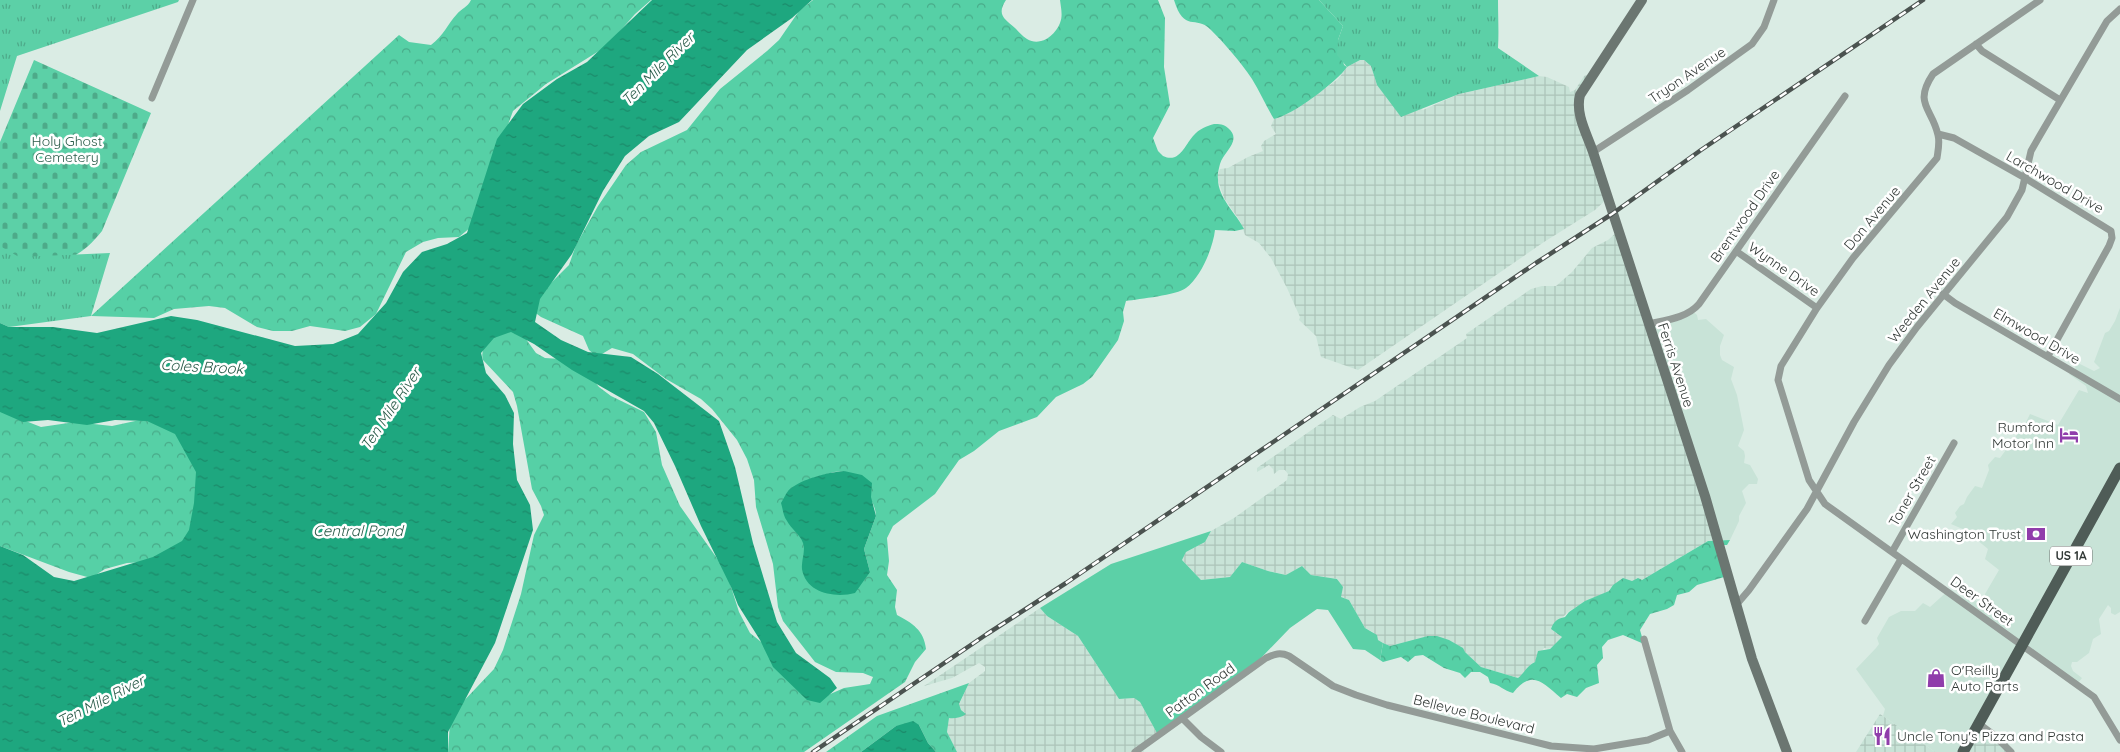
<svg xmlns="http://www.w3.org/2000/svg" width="2120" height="752" viewBox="0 0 2120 752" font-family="Quicksand,sans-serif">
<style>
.built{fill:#c8e3d7}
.industrial{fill:url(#industrial-grid)}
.grass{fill:#5cd0a7}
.forest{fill:url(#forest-crowns);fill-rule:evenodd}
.cemetery{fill:url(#cemetery-stones)}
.park{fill:url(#park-tufts)}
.water{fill:url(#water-ripples)}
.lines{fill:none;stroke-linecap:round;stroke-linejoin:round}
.street{stroke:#939b97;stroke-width:7}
.secondary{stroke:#6b7671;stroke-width:10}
.primary{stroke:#4f5c57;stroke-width:11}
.rail-casing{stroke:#4b5350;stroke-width:4.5}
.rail{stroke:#fff;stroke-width:2.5;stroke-dasharray:8;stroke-linecap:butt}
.labels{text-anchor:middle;stroke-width:5;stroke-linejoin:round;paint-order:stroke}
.shield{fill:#fff;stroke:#707472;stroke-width:1}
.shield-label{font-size:12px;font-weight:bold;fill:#323936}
.street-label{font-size:14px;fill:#323936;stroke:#fff}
.park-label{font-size:14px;fill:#2b5c4a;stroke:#fff}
.poi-label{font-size:14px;fill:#323936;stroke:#fff;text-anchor:end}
.water-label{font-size:15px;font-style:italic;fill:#2c5d4b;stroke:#fff}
</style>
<defs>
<pattern id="industrial-grid" width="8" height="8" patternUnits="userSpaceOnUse" patternTransform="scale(1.25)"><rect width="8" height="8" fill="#c8e3d7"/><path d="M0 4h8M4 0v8" fill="none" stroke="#acc4b9"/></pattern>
<pattern id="forest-crowns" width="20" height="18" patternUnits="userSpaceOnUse" patternTransform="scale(1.25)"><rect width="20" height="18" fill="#56d0a6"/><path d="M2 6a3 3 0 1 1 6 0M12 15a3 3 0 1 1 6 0" fill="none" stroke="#48aa88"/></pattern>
<pattern id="cemetery-stones" width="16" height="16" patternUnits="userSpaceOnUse" patternTransform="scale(1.25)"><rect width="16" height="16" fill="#5cd0a7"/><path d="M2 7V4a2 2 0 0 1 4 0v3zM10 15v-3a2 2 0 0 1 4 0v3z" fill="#4daa89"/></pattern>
<pattern id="park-tufts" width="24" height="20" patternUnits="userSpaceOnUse" patternTransform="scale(1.25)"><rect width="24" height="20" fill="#5cd0a7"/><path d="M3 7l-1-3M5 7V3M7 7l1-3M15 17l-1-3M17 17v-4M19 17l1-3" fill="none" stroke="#4daa89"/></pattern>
<pattern id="water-ripples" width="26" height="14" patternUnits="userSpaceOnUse" patternTransform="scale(1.25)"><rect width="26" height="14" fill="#1ea77f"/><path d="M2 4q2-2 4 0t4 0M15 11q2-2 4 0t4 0" fill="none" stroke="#1b8969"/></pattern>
</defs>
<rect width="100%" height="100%" fill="#daece4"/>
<path class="built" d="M 2120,308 L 2120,612 L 2115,615 L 2111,613 L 2111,608 L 2108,605 L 2099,619 L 2101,634 L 2093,639 L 2089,653 L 2077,662 L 2072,662 L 2071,666 L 2073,671 L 2082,678 L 2078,683 L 2023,645 L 1961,752 L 1935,752 L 1883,716 L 1885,709 L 1856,669 L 1876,648 L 1879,644 L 1877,638 L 1889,617 L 1901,611 L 1915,611 L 1923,603 L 1930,607 L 1950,589 L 1964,599 L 1968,595 L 1979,603 L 1988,607 L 1993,605 L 1985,597 L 1985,594 L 1999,570 L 1985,559 L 1988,549 L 1965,530 L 1951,524 L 1957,517 L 1955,513 L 1960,506 L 1964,504 L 1967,497 L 1975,486 L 1982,488 L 1989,470 L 1988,465 L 1995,457 L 2000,458 L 2025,424 L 2030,414 L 2058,425 L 2079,390 L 2088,393 L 2086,386 L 2069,374 L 2075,370 L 2076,362 L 2094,371 L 2100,368 L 2094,362 L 2105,333 L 2109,331 L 2115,321 Z
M 1690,309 L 1697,315 L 1698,320 L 1706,319 L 1724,335 L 1720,346 L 1720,355 L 1722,360 L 1734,367 L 1731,379 L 1737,395 L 1744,430 L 1738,446 L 1744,451 L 1745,456 L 1744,463 L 1750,465 L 1758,479 L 1757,484 L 1749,484 L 1742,491 L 1746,503 L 1739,516 L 1739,521 L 1730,540 L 1714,540 L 1650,322 L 1683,313 Z"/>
<path class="industrial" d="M 1360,60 L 1364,60 L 1371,66 L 1377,85 L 1423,110 L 1459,94 L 1539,76 L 1547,77 L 1569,87 L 1570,92 L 1575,90 L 1584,76 L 1588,75 L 1584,91 L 1583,110 L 1609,197 L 1595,210 L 1544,242 L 1358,370 L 1321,357 L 1316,336 L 1299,320 L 1300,317 L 1287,288 L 1271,258 L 1259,243 L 1245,235 L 1240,221 L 1224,198 L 1217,177 L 1220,169 L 1228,168 L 1248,157 L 1263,151 L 1261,146 L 1264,141 L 1276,134 L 1271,126 L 1274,119 L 1289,113 L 1323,90 L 1338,79 L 1347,67 Z
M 1618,231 L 1714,540 L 1708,541 L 1642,580 L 1613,585 L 1609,591 L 1569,611 L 1551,629 L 1562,637 L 1559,642 L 1549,649 L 1544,648 L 1535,662 L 1531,664 L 1525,673 L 1518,678 L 1481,667 L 1465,652 L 1397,644 L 1390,646 L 1383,643 L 1378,640 L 1373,632 L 1365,628 L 1349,600 L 1341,597 L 1338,579 L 1311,575 L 1302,566 L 1287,575 L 1268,571 L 1242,562 L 1230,577 L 1201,580 L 1182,560 L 1186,552 L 1205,542 L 1211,531 L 1234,518 L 1287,480 L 1288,474 L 1285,470 L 1279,470 L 1274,474 L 1273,469 L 1269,465 L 1257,472 L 1257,468 L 1333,415 L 1341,419 L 1360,407 L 1375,401 L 1467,338 L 1466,334 L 1531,289 L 1542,286 L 1556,286 L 1572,272 L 1592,248 L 1608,240 Z
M 1040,608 L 1047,616 L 1078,636 L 1119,699 L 1134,698 L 1140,702 L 1158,735 L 1142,747 L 1144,752 L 957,752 L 947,732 L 949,717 L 965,713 L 961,710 L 959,705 L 969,683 L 985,671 L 985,667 L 979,663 L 952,678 L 924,686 Z
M 1880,714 L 1935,752 L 1856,752 Z
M 1979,722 L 2007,752 L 1961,752 Z"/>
<path class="grass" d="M 1211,531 L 1205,542 L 1186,552 L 1182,560 L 1201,580 L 1230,577 L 1242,562 L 1268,571 L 1286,575 L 1302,566 L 1311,575 L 1337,579 L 1343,587 L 1341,597 L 1349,600 L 1365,628 L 1377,635 L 1378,640 L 1383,643 L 1380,660 L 1365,650 L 1353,649 L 1328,610 L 1317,609 L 1290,628 L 1260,659 L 1158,735 L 1140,702 L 1134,698 L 1119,699 L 1078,636 L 1047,616 L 1040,608 L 1111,564 Z"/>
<path class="forest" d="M 471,0 L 651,0 L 635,14 L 607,46 L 546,84 L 513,111 L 471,227 L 459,237 L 438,238 L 423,242 L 406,252 L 376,314 L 360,327 L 345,331 L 310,326 L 292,331 L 273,331 L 257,327 L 225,308 L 209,306 L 174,309 L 154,318 L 91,316 L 399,35 L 409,42 L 431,45 C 444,35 447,25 457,14 C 462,8 467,8 471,0 Z
M 813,0 L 1006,0 C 996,15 1005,19 1015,28 C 1019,32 1022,36 1027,39 C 1040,47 1055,36 1060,23 C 1063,16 1061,8 1060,0 L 1158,0 L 1165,18 L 1164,67 L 1170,105 L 1153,138 L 1158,151 L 1163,156 C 1180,164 1185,144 1194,135 C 1199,129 1207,126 1214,124 C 1219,124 1224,124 1228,128 C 1243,141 1223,152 1220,164 C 1219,168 1217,175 1218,179 C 1218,198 1236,213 1244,229 L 1235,231 L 1215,230 C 1213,248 1201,277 1186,288 C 1177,295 1139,299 1126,301 L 1123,312 L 1124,321 L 1118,340 L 1092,377 L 1083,384 L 1056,397 L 1037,417 L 999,431 L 974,451 L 959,460 L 935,494 L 893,526 L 887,538 L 889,561 L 887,575 L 897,590 L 895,607 L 897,615 C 912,623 924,630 926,649 L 915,662 L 905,682 L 804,752 L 448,752 L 450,722 L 459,706 L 494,669 L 503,650 L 521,594 L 534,535 L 544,515 L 541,506 L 532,489 L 517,406 L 513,392 L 483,360 C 479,346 492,338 502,329 L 523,335 L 536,353 L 545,358 L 577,360 L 599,387 L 611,396 L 644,412 L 656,432 L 662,465 L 680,506 L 726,571 L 739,612 L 750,633 L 828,695 L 844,688 L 870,684 L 873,677 L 863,673 L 836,672 L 815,662 L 783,621 L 778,607 L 773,564 L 756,507 L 754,480 L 747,459 L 737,440 L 712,409 L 701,399 L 666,379 L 633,354 L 612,348 L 597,357 L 589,350 L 583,336 L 541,317 L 533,311 L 543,291 L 569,265 L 576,245 L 598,206 L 626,165 L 641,152 L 687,130 L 720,89 L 767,51 L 779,40 L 799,11 ZM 844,471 C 858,485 875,496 876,516 L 864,549 L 870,572 L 802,567 L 805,547 L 803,540 L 813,478 L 834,472 Z
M 1174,0 L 1319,0 L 1343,26 L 1338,40 L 1344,65 L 1347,67 C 1337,82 1291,116 1274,119 C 1266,106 1260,92 1252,79 C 1240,61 1225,44 1210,29 C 1196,15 1184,33 1174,0 Z
M 0,411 L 41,427 L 75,422 L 112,426 L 149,418 L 178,424 L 204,469 L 189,539 L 146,562 L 127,563 L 105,569 L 91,578 L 69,572 L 0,546 Z
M 1730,540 L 1727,545 L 1723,545 L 1731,575 L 1697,585 L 1689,592 L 1677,595 L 1674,605 L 1667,609 L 1650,614 L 1640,630 L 1644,644 L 1623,635 L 1608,640 L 1602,647 L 1603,658 L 1597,665 L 1599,683 L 1586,688 L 1577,697 L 1567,694 L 1561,698 C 1542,682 1532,669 1513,693 C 1504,691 1499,684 1490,683 L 1488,677 L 1480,672 L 1471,672 L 1465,678 L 1460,673 L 1444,668 L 1423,655 L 1415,656 L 1408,662 L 1401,657 L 1383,662 L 1380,660 L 1383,643 L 1390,646 L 1428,636 L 1437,636 L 1449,640 L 1463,648 L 1465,652 L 1481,667 L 1518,678 C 1524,673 1528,665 1535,662 L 1538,651 L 1550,649 L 1562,637 L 1551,629 C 1554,621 1557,619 1565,617 L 1569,612 L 1585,601 L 1609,591 L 1613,585 L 1623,578 L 1632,581 L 1638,578 L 1642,580 L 1708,541 Z
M 969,683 L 959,704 L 961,710 L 966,714 C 961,718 953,719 949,718 L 947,732 L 957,752 L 936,752 L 928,743 L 919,725 L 896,726 L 861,752 L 826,752 L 877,716 Z"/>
<path class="cemetery" d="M 34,60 L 151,113 L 102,231 C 68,273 47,263 0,254 L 0,142 Z"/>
<path class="park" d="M 0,0 L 179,0 L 178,2 L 17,56 L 0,111 Z
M 1319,0 L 1498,0 C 1498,17 1499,32 1498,48 L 1539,76 L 1459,94 L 1401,117 L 1377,85 L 1371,66 L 1364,60 L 1360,60 L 1347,67 L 1337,55 L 1338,40 L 1343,26 Z
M 0,246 L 19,257 L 110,253 L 91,316 L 9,327 L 0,323 Z"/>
<path class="water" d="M 652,0 L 812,0 L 792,18 L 747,50 L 679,122 L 649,136 L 625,156 L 603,191 L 572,254 L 540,299 L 535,322 L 561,340 L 588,352 L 631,357 L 658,374 L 719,421 L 735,467 L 753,543 L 777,622 L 796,653 L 830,678 L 837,688 L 820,703 L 807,700 L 773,667 L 760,640 L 738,605 L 731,587 L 701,526 L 675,466 L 654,423 L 644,411 L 572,370 L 534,344 L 511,332 L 494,338 L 481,353 L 486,373 L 505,395 L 514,413 L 513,444 L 517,480 L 530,505 L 533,530 L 495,643 L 448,732 L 448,752 L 0,752 L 0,546 L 23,555 L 54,577 L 74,581 L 153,557 L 182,541 L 189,530 L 194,503 L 196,472 L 175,434 L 147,421 L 115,420 L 87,425 L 48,420 L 23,422 L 0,412 L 0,323 L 9,327 L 53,327 L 97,333 L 171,316 L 197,320 L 295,346 L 333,344 L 358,334 L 386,303 L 403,272 L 422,252 L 447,244 L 467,233 L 497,139 L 523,104 L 557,79 L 587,62 Z
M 844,471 L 862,475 L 872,483 L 871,497 L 876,516 L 864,549 L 870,572 L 855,593 C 836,598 806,594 802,569 C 801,560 806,551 803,543 C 800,534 791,529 787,521 C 783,516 783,509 781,503 C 784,499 786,492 790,489 C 802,479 829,472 844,471 Z
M 913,721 L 919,725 L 928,743 L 936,752 L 861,752 L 896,726 Z"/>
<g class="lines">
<path class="street" d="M 2040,0 L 1933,74 C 1913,104 1932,108 1938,135 C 1940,143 1938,151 1937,158 L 1853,258 L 1817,308 L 1781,366 L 1778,380 L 1809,480 L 1825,504 L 2094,697 L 2120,740
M 1976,44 L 1982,51 L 2060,100
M 152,98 L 193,0
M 1938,134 L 1954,138 L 2025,178 L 2111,231 L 2112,238 L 2109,246 L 2048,356
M 1593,152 L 1688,90 L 1752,44 L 1764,27 L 1774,0
M 1736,251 L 1817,308
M 1943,294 L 1955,303 L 2120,399
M 1648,324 C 1666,320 1687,318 1699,304 L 1845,96
M 1892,552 L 1954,443
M 1737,604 L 1749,590 L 1807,509 L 1854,422 L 1889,365 L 1917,327 L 2007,217 L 2022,190 L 2031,151 L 2039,137 L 2107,21 L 2120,9
M 1865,621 L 1901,559
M 1644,639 L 1670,731 L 1682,752
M 1182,718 L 1201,737 L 1221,752
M 1978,723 L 1994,735 L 2011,752
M 1135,752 L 1266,658 C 1275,654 1280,652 1289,656 L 1333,686 L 1356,695 L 1387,705 L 1551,746 L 1594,749 L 1648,740 L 1670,731"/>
<path class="secondary" d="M 1642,0 L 1580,95 C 1575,114 1587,134 1593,152 L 1705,496 L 1752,659 L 1787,752"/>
<path class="primary" d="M 1963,752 L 2120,468"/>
<g class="rail-casing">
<path id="rail" d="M 813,752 L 987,634 L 1066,583 L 1536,263 L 1612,214 L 1701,150 L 1923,0"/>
</g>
<use href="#rail" class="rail"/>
</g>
<defs>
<g id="hotel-bare" transform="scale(1.5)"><path d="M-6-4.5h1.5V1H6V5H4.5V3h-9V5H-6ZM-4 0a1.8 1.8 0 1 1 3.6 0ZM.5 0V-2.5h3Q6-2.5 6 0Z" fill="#903dab" stroke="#fff" stroke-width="2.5" paint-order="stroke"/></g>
<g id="bank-bare" transform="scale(1.5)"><path d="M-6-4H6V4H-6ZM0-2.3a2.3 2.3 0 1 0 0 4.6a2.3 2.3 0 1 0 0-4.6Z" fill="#903dab" stroke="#fff" stroke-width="2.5" paint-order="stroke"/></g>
<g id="shop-bare" transform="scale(1.5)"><path d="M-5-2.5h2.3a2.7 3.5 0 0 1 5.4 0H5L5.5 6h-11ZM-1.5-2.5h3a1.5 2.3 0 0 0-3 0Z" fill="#903dab" stroke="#fff" stroke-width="2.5" paint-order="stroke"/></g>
<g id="restaurant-bare" transform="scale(1.5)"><path d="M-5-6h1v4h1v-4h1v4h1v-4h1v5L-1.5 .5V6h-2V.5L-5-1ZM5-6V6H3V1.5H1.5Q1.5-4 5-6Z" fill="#903dab" stroke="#fff" stroke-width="2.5" paint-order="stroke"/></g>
</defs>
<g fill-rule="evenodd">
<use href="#hotel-bare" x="2069" y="435"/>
<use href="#bank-bare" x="2036" y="534"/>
<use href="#shop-bare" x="1936" y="678"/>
<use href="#restaurant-bare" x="1882" y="736"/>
</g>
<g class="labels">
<rect class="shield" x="2050" y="546.5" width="42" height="19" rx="4"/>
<g class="shield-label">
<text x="2071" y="560">US 1A</text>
</g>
<g class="street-label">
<text transform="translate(1687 75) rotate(-34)" y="5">Tryon Avenue</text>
<text transform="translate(2055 182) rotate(30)" y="5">Larchwood Drive</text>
<text transform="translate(1745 216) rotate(-55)" y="5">Brentwood Drive</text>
<text transform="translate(1872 218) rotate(-50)" y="5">Don Avenue</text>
<text transform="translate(1784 269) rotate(35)" y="5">Wynne Drive</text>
<text transform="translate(1924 300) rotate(-51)" y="5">Weeden Avenue</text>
<text transform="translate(2037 336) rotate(30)" y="5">Elmwood Drive</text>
<text transform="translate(1676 365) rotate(72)" y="5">Ferris Avenue</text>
<text transform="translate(1912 491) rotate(-60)" y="5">Toner Street</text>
<text transform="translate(1982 601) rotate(36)" y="5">Deer Street</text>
<text transform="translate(1200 690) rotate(-36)" y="5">Patton Road</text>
<text transform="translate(1474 714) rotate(14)" y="5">Bellevue Boulevard</text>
</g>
<g class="park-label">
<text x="67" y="146">Holy Ghost<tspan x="67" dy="16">Cemetery</tspan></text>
</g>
<g class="poi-label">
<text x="2054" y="432">Rumford<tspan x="2054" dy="16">Motor Inn</tspan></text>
<text x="2021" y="539">Washington Trust</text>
<text x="1951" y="675" text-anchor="start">O'Reilly<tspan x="1951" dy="16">Auto Parts</tspan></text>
<text x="1897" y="741" text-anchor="start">Uncle Tony's Pizza and Pasta</text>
</g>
<g class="water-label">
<text transform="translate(658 69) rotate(-45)" y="5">Ten Mile River</text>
<text transform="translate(202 367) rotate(3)" y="5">Coles Brook</text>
<text transform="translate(391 409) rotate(-56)" y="5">Ten Mile River</text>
<text x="358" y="536">Central Pond</text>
<text transform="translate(101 701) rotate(-27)" y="5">Ten Mile River</text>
</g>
</g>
</svg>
